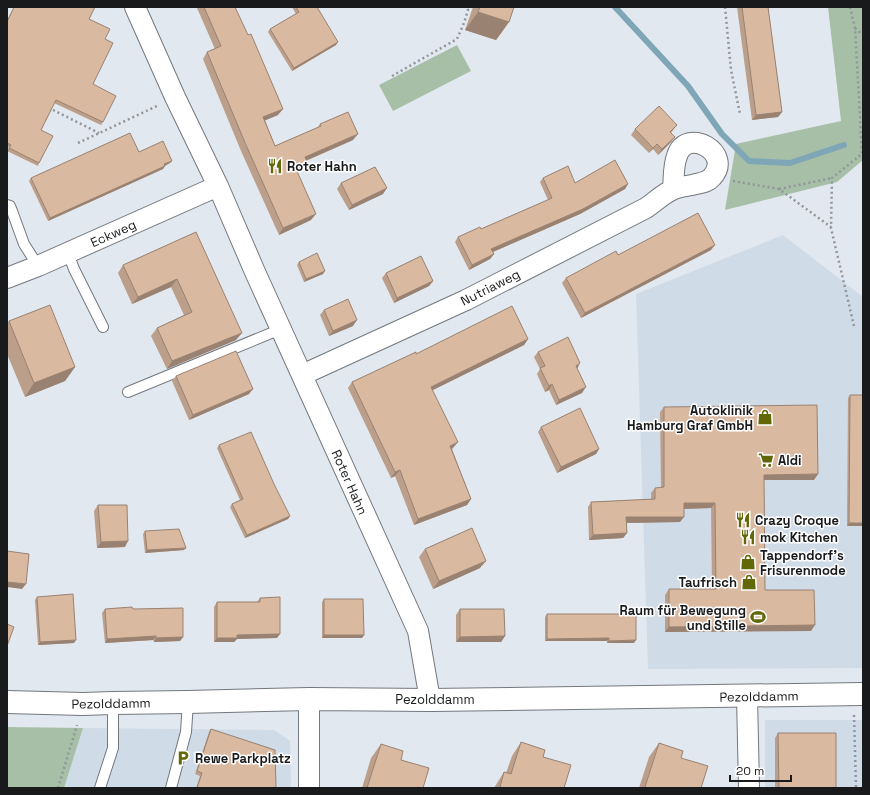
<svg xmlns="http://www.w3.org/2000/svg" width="870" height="795" viewBox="0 0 870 795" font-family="'Space Grotesk',sans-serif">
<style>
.built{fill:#d0dbe8}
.green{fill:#a7bfa7}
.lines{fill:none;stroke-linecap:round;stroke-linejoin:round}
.stream{stroke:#7ea6b7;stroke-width:6}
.service-casing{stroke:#73787e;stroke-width:12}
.minor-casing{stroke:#73787e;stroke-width:22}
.tertiary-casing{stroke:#73787e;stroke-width:24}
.path{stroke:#91969b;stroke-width:2.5;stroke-dasharray:2 3;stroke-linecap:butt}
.service{stroke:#fff;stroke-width:10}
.minor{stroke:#fff;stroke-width:20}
.tertiary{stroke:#fff;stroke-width:22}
.wall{fill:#bb9f8a}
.shaded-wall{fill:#998271}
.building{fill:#dab9a1;stroke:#998271}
.labels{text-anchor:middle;stroke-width:3;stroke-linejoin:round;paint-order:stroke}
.poi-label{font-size:13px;font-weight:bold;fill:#181a1c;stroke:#fff;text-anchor:start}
.street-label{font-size:13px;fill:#181a1c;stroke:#fff}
</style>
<rect width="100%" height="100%" fill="#e2e8ef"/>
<path class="built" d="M 783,235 L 863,297 L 863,668 L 648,669 L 636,294 Z
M 765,720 L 863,720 L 863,788 L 765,788 Z
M 83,728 L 274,730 L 290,741 L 291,788 L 64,788 Z"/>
<path class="green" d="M 828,7 L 863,7 L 863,160 L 837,182 L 725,210 L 736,144 L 841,121 Z
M 457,45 L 471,71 L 393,111 L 379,85 Z
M 7,727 L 83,728 L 64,788 L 7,788 Z"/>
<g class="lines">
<path class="stream" d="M 615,7 L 688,86 L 722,134 L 749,161 L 790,163 L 844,145"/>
<g class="service-casing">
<path id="service" d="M 7,205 L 10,206 L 12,211 L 24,244 L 38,266
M 68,253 L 74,269 L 103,327
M 128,392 L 281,329
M 100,788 L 113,748 L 113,703
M 171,788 L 186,732 L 188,702"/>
</g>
<g class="minor-casing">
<path id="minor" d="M 135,7 L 175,97 L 218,186 L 255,272 L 418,631 L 430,700
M 7,278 L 38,266 L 218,186
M 302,375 L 466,300 L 646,208 C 655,202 664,193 674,189 C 680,187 686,186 692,185 C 699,183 707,183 712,177 C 734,153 686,126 677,156 C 673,166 674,179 673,189
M 747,696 L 749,788
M 309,699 L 309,788"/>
</g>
<g class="tertiary-casing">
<path id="tertiary" d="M 7,702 L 83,704 L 113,703 L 188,702 L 309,699 L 430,700 L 863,694"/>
</g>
<path class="path" d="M 725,7 L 731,70 L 740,114
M 850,7 L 855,28 L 862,153
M 855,28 L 863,35
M 392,76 L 457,39 L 464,23 L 468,10 L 467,7
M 53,110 L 99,133
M 78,143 L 157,106
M 733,181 L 779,189 L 831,227
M 779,189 L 832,178
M 854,326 L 831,228 L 832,178 L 863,153
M 854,715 L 856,788
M 58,788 L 77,725"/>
<use href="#service" class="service"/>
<use href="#minor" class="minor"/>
<use href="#tertiary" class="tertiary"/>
</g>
<path class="wall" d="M 14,7 L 95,7 L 89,19 L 105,39 L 93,84 L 103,122 L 101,125 L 54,103 L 41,130 L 39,163 L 38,166 L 7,151 L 9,147 L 7,146 L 7,20 Z
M 198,7 L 235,7 L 278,115 L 265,120 L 275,146 L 317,128 L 320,124 L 353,140 L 306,161 L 303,170 L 297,173 L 311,220 L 279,235 L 241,151 L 203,59 L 207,52 L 215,49 L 197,8 Z
M 292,7 L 317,7 L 336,45 L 292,71 L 268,32 L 270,29 L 296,14 Z
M 473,7 L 514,7 L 509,22 L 496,40 L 465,30 Z
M 737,7 L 768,7 L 782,112 L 778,117 L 752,120 Z
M 677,125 L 671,133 L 675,137 L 671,142 L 658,155 L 653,149 L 649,153 L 631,135 L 635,129 Z
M 139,152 L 170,163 L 165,166 L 163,169 L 48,221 L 29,181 L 31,178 Z
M 543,178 L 575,183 L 628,184 L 625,189 L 580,214 L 493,252 L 494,254 L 490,259 L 469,270 L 455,242 L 458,237 L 481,229 L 548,200 L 540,182 Z
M 341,183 L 383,194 L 349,210 L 337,189 Z
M 196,232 L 236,340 L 167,369 L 151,336 L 157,328 L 184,315 L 171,287 L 132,304 L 118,273 L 123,265 Z
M 711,250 L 581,318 L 562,283 L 566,278 L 618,255 Z
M 299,262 L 323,274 L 304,282 L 297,265 Z
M 386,273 L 433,281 L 429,286 L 394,303 L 382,278 Z
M 324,310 L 353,326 L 329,336 L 320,315 Z
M 9,321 L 75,367 L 65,381 L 25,397 L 7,354 L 7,324 Z
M 528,339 L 524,345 L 432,390 L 453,448 L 452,449 L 471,499 L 467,505 L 414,525 L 395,476 L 391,478 L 348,388 L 352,382 L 416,354 Z
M 538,352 L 577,368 L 582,393 L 556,405 L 549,390 L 545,392 L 537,374 L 540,369 L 534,357 Z
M 176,376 L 249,394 L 189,420 L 172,381 Z
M 850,395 L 863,526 L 847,526 L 848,398 Z
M 664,407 L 814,480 L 764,480 L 765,590 L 811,631 L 665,632 L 665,595 L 669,589 L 712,589 L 711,508 L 684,509 L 680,522 L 626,523 L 627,533 L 623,538 L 589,540 L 588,507 L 591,502 L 651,499 L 651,493 L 655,488 L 661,488 L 660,412 Z
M 541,427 L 599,449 L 596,454 L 557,473 L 538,432 Z
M 219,445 L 290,516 L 288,519 L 245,538 L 230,507 L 232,504 L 240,500 L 217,448 Z
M 98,505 L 125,547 L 97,548 L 94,511 Z
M 145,531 L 184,550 L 145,553 L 143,534 Z
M 425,549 L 480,568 L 433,589 L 419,557 Z
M 37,597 L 74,643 L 38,645 L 35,600 Z
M 260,598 L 277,638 L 237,639 L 234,642 L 214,642 L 214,607 L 217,602 L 257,602 Z
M 324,599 L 364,635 L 362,638 L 322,638 L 322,602 Z
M 105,609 L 133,609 L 183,637 L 180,641 L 154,642 L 153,640 L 105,643 L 102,613 Z
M 460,609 L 505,636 L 501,642 L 456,642 L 456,615 Z
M 547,614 L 634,643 L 607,643 L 607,641 L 545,641 L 545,617 Z
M 211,729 L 276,788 L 196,788 L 200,776 L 195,774 L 209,732 Z
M 778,733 L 836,788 L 775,788 L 775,738 Z
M 521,742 L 543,757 L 564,788 L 494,788 L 504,772 L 506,773 L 512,756 Z
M 659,743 L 681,758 L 701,788 L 639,788 L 649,757 Z
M 381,744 L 401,760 L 423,788 L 362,788 L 371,758 Z"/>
<path class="shaded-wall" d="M 478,12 L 509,22 L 496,40 L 465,30 Z
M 338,42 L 336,45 L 292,71 L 294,68 Z
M 283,109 L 278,115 L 259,123 L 263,117 Z
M 782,112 L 778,117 L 752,120 L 756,115 Z
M 358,134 L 353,140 L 300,163 L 305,157 Z
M 675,137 L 671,142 L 658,155 L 662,149 Z
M 657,144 L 653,149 L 649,153 L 653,148 Z
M 172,161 L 170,163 L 162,167 L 164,164 Z
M 308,164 L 303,170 L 292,175 L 296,169 Z
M 165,166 L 163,169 L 48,221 L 50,218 Z
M 628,184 L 625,189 L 580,214 L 488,254 L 491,249 Z
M 387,188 L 383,194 L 349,210 L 352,205 Z
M 316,214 L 311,220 L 279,235 L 283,228 Z
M 715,245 L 711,250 L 581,318 L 585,313 Z
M 494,254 L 490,259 L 469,270 L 472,265 Z
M 325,271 L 323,274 L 304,282 L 306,279 Z
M 177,279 L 171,287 L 132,304 L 138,297 Z
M 433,281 L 429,286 L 394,303 L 397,298 Z
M 357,320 L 353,326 L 329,336 L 333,331 Z
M 242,333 L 236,340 L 167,369 L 172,361 Z
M 528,339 L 524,345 L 427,393 L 431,387 Z
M 580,363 L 577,369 L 576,366 Z
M 75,367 L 65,381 L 25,397 L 34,383 Z
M 552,384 L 549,390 L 545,392 L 549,386 Z
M 586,387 L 582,393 L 556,405 L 559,400 Z
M 253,389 L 249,394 L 189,420 L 193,415 Z
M 458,442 L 453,448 L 446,452 L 450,446 Z
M 599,449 L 596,454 L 557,473 L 561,467 Z
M 400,470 L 395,476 L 391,478 L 395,472 Z
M 818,474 L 814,480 L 760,480 L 764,475 Z
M 471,499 L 467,505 L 414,525 L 418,519 Z
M 684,503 L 715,503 L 711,508 L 680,509 Z
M 290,516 L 288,519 L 245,538 L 247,535 Z
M 626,517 L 684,517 L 680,522 L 622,523 Z
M 849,523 L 863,523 L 863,526 L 847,526 Z
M 627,533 L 623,538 L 589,540 L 593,535 Z
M 128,541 L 125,547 L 97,548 L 101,542 Z
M 186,548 L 184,550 L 145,553 L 147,550 Z
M 486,561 L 480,568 L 433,589 L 439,581 Z
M 7,582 L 26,584 L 22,589 L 7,587 Z
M 815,625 L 811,631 L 665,632 L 669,627 Z
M 280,634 L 277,638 L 237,639 L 234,642 L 214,642 L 217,638 L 237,635 Z
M 324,635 L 364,635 L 362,638 L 322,638 Z
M 156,636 L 153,640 L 105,643 L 107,639 Z
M 505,636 L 501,642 L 456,642 L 460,637 Z
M 183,637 L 180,641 L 154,642 L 156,638 Z
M 609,638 L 607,641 L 545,641 L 547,639 Z
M 76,640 L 74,643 L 38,645 L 40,642 Z
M 636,640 L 634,643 L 607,643 L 609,641 Z"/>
<path class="building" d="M 14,7 L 95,7 L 89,19 L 110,29 L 105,39 L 113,43 L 93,84 L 116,96 L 103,122 L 56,100 L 41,130 L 53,136 L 39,163 L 9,148 L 11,145 L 7,143 L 7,22 Z
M 204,7 L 235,7 L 248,35 L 251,34 L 283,109 L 263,117 L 275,146 L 321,126 L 320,124 L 348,112 L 358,134 L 305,157 L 308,164 L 296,169 L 316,214 L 283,228 L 246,145 L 207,52 L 221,46 Z
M 296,7 L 317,7 L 338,42 L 294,68 L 270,29 L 299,12 Z
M 480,7 L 514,7 L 509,22 L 478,12 Z
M 742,7 L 768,7 L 782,112 L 756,115 Z
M 659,106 L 677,125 L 670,132 L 675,137 L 662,149 L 657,144 L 653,148 L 635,129 Z
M 130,133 L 139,152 L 163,141 L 172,161 L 164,164 L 165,166 L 50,218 L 31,178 Z
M 615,160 L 628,184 L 583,209 L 491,249 L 494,254 L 472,265 L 458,237 L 480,227 L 481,229 L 552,198 L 543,178 L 568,166 L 575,183 Z
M 375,167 L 387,188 L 352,205 L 341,183 Z
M 698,213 L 715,245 L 585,313 L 566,278 L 616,251 L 618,255 Z
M 196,232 L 242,333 L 172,361 L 157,328 L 192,312 L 177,279 L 138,297 L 123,265 Z
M 317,253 L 325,271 L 306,279 L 299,262 Z
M 421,256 L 433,281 L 397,298 L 386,273 Z
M 348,299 L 357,320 L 333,331 L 324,310 Z
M 50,305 L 75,367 L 34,383 L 9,321 Z
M 512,306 L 528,339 L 431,387 L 458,442 L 450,446 L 471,499 L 418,519 L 400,470 L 395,472 L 352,382 L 416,352 L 416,354 Z
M 568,337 L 580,363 L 576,366 L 586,387 L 559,400 L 552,384 L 549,386 L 540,368 L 545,366 L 538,352 Z
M 236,351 L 253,389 L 193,415 L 176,376 Z
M 850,395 L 863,395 L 863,523 L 849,523 Z
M 817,405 L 818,474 L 764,475 L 765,590 L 814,590 L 815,625 L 669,627 L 669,589 L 716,589 L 715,503 L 684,503 L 684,517 L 626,517 L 627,533 L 593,535 L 591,502 L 655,499 L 655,488 L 664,487 L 664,407 Z
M 580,408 L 599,449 L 561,467 L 541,427 Z
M 251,432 L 274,484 L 290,516 L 247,535 L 232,504 L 243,499 L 219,445 Z
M 98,505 L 127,505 L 128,541 L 101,542 Z
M 472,528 L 486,561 L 439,581 L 425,549 Z
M 179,529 L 186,548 L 147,550 L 145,531 Z
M 7,551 L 29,554 L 26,584 L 7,582 Z
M 73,594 L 76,640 L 40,642 L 37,597 Z
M 280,597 L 280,634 L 237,635 L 237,638 L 217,638 L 217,602 L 260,602 L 260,598 Z
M 324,599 L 363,599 L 364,635 L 324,635 Z
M 132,607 L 133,609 L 183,608 L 183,637 L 156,638 L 156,636 L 107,639 L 105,609 Z
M 460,609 L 504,609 L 505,636 L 460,637 Z
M 547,614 L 636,614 L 636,640 L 609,641 L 609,638 L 547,639 Z
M 7,624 L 14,627 L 7,646 Z
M 211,729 L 275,750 L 276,788 L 197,788 L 202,773 L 197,771 Z
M 778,733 L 836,733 L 836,788 L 779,788 Z
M 521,742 L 545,750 L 543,757 L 571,765 L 564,788 L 504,788 L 500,787 L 504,772 L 511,774 Z
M 659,743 L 683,751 L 681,758 L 708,766 L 701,788 L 648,788 L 645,787 Z
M 381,744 L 403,751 L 401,760 L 429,768 L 423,788 L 367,788 Z"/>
<defs>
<g id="restaurant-bare" transform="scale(1.2)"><path d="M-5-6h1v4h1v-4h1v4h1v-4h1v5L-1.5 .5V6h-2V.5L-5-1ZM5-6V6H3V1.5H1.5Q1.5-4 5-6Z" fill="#626808" stroke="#fff" stroke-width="2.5" paint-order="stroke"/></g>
<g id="shop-bare" transform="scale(1.2)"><path d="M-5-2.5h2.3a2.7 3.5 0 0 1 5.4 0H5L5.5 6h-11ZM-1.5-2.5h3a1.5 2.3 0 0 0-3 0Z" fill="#626808" stroke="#fff" stroke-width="2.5" paint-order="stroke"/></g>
<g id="supermarket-bare" transform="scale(1.2)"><path d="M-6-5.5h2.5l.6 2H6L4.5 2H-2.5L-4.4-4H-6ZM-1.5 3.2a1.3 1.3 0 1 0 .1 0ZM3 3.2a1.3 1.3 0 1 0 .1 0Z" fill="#626808" stroke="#fff" stroke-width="2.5" paint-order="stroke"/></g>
<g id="stadium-bare" transform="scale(1.2)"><path d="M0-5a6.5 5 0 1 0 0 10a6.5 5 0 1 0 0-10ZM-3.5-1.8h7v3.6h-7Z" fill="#626808" stroke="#fff" stroke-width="2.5" paint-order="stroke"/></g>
<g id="parking-bare" transform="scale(1.2)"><path d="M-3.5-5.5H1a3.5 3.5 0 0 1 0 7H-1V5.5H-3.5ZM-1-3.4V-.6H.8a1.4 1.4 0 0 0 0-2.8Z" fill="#626808" stroke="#fff" stroke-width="2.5" paint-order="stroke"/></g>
</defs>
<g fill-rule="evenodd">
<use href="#restaurant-bare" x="275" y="166"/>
<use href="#shop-bare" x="765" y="417"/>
<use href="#supermarket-bare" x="766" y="460"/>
<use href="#restaurant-bare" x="743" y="520"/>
<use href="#restaurant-bare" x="748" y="537"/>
<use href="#shop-bare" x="748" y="562"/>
<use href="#shop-bare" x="749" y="582"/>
<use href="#stadium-bare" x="758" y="617"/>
<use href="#parking-bare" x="183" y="758"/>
</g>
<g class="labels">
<g class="poi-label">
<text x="287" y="171">Roter Hahn</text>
<text x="753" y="415" text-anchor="end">Autoklinik<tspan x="753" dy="15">Hamburg Graf GmbH</tspan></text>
<text x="778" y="465">Aldi</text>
<text x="755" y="525">Crazy Croque</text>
<text x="760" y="542">mok Kitchen</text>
<text x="760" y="560">Tappendorf’s<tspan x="760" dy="15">Frisurenmode</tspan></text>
<text x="737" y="587" text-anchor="end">Taufrisch</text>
<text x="746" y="615" text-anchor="end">Raum für Bewegung<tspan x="746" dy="15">und Stille</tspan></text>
<text x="195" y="763">Rewe Parkplatz</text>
</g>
<g class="street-label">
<text transform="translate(113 233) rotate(-24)" y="5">Eckweg</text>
<text transform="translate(490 287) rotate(-27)" y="5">Nutriaweg</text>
<text transform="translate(350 482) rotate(66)" y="5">Roter Hahn</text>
<text transform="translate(759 696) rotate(-1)" y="5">Pezolddamm</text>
<text x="435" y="704">Pezolddamm</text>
<text transform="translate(111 703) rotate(-1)" y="5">Pezolddamm</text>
</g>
</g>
<rect width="870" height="795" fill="none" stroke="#181a1c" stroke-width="16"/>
<path d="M730 775v6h61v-6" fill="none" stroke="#181a1c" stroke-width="2"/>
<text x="736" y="775" font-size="12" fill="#181a1c" stroke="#ffffff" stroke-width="3" paint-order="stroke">20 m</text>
</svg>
